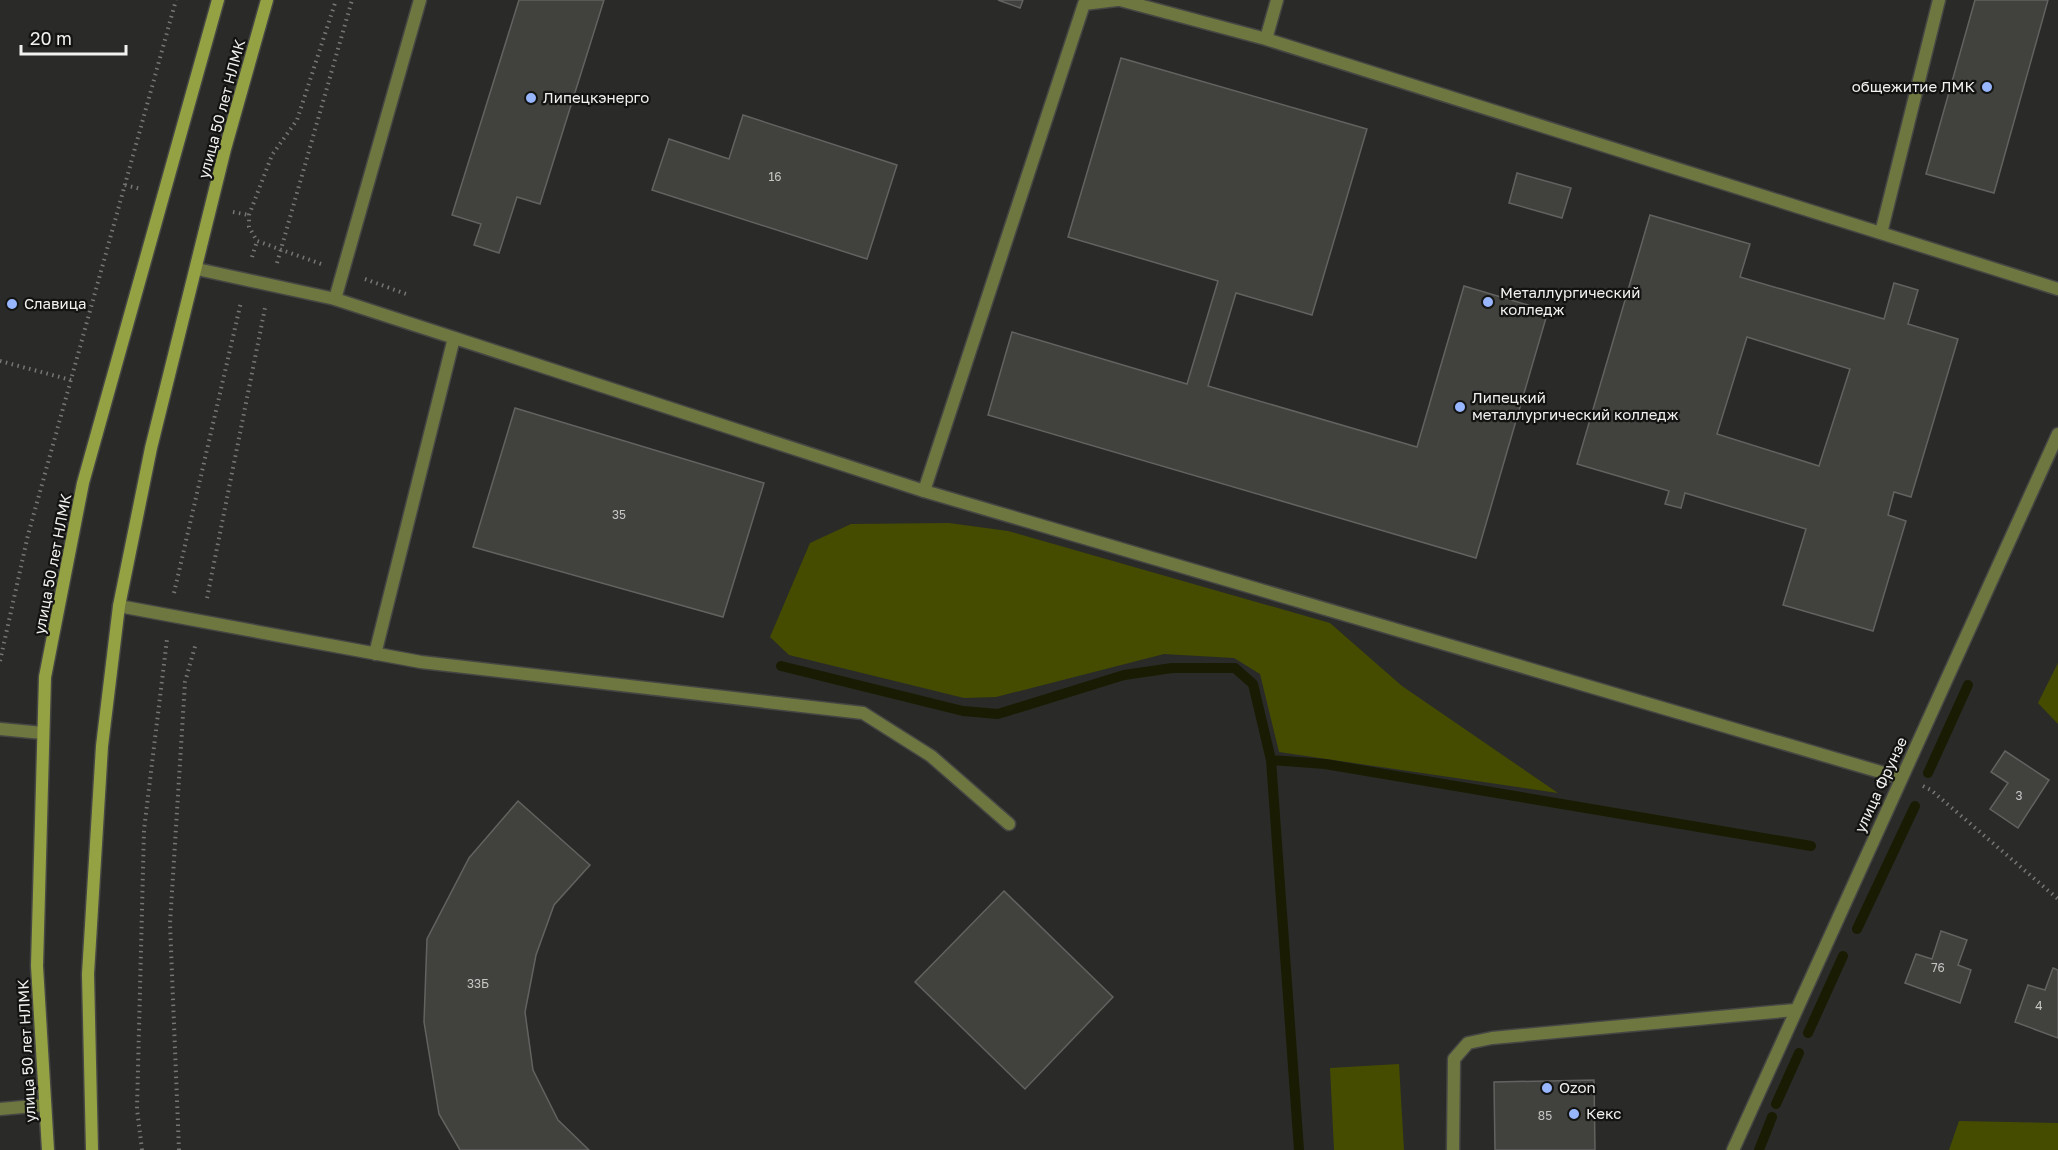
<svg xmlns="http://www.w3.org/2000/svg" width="2058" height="1150" viewBox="0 0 2058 1150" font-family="'Golos Text',sans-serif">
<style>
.green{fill:#454c00}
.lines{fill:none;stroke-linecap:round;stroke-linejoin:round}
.stream{stroke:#191c02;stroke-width:10}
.building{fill:#41423e;stroke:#626360;stroke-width:1.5;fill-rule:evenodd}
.service-casing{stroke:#464744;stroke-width:15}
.minor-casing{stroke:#464744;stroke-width:15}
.secondary-casing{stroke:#464744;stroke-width:15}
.path{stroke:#767774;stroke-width:4;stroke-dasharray:1.5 4.5;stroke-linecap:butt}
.service{stroke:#6e773f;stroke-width:12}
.minor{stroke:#6e773f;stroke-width:12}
.secondary{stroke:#95a244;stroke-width:12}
.poi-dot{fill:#97b6fd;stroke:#131312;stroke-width:2}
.labels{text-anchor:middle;stroke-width:4.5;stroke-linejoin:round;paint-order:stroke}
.number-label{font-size:12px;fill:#c5c6c4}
.poi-label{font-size:15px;fill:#f1f2f0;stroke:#131312;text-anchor:start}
.street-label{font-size:15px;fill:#f1f2f0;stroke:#131312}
</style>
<rect width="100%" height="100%" fill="#2a2b28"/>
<path class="green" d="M 949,523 L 1008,531 L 1330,623 L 1402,686 L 1558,793 L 1279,752 L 1260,674 L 1234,658 L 1164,654 L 996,697 L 964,698 L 789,655 L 770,637 L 810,543 L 851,524 Z
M 2058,663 L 2058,724 L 2038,703 Z
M 1399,1064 L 1404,1150 L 1334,1150 L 1330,1068 Z
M 1959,1121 L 2058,1123 L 2058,1150 L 1949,1150 Z"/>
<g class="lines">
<path class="stream" d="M 781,666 L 963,711 L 998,714 L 1124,675 L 1172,668 L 1235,668 L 1253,684 L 1271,760 L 1299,1150
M 1271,760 L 1325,764 L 1811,846
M 1928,773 L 1968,685
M 1857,929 L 1915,806
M 1808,1033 L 1843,956
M 1776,1104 L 1799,1053
M 1759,1150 L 1772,1117"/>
</g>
<path class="building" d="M 519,0 L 604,0 L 540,204 L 517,197 L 499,253 L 474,245 L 481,224 L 452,215 Z
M 998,0 L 1023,0 L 1020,8 Z
M 1975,0 L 2048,0 L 1994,193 L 1926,174 Z
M 1121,58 L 1367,129 L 1312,315 L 1236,293 L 1208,386 L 1417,447 L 1464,286 L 1548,311 L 1476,558 L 988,415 L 1012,332 L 1187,384 L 1218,281 L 1068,237 Z
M 743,115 L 897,165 L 867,259 L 652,190 L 669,139 L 729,159 Z
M 1517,173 L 1571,188 L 1562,218 L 1509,203 Z
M 1650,215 L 1750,244 L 1740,277 L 1884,319 L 1894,283 L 1918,290 L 1908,324 L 1958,339 L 1911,497 L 1894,492 L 1888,515 L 1906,521 L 1873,631 L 1783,605 L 1806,529 L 1685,493 L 1681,508 L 1665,504 L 1669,491 L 1577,464 ZM 1747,337 L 1850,369 L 1819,466 L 1717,434 Z
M 515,408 L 764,483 L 723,617 L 473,547 Z
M 2005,751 L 2049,780 L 2018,828 L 1990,809 L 2008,783 L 1991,772 Z
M 518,801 L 590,865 L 554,905 L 536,955 L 525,1012 L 533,1070 L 558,1120 L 589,1150 L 460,1150 L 439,1114 L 424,1022 L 427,939 L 469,858 Z
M 1004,891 L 1113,997 L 1025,1089 L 915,982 Z
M 1941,931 L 1967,940 L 1958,965 L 1971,970 L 1960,1003 L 1905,983 L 1916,954 L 1932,959 Z
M 2053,968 L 2058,970 L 2058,1038 L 2015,1022 L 2028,985 L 2045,990 Z
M 1594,1080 L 1595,1150 L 1495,1150 L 1494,1082 Z"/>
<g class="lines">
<g class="service-casing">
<path id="service" d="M 1120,0 L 1266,39 L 1277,0
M 1266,39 L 2058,289
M 1881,233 L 1939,0
M 335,299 L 420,0
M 924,491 L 1084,4 L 1117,0
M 119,606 L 421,662 L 863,713 L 931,756 L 1009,824
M 375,654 L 454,338
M 0,729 L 43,733
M 0,1109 L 45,1105
M 1453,1150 L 1454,1059 L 1468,1043 L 1492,1038 L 1795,1010"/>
</g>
<g class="minor-casing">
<path id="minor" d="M 197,269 L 335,299 L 924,491 L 1901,778
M 1733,1150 L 2058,434"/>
</g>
<g class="secondary-casing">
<path id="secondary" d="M 48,1150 L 37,966 L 45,677 L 83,483 L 218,0
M 92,1150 L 88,974 L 102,746 L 119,606 L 151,448 L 225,149 L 267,0"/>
</g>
<path class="path" d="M 125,185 L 141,189
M 233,212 L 249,215
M 252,257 L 257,241
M 277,263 L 352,0
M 321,264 L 257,241 L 249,227 L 249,215 L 272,155 L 297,120 L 336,0
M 365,279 L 406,294
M 0,361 L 71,380
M 174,593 L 241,302
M 207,598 L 265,308
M 0,661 L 28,535 L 176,0
M 1923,786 L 1931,790 L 2058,899
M 142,1150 L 137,1109 L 144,830 L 167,639
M 179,1150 L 170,924 L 185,682 L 196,643"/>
<use href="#service" class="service"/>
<use href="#minor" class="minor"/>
<use href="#secondary" class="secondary"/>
</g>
<g class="poi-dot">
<circle cx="1987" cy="87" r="6"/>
<circle cx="531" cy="98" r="6"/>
<circle cx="1488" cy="302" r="6"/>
<circle cx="12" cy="304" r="6"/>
<circle cx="1460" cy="407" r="6"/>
<circle cx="1547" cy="1088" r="6"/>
<circle cx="1574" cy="1114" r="6"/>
</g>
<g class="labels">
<g class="number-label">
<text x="775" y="181">16</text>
<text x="619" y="519">35</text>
<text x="2019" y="800">3</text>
<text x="1938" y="972">76</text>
<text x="478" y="988">33Б</text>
<text x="2039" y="1010">4</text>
<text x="1545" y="1120">85</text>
</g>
<g class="poi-label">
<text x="1975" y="92" text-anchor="end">общежитие ЛМК</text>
<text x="543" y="103">Липецкэнерго</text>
<text x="1500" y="298">Металлургический<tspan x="1500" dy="17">колледж</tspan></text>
<text x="24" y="309">Славица</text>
<text x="1472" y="403">Липецкий<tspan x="1472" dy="17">металлургический колледж</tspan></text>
<text x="1559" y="1093">Ozon</text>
<text x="1586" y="1119">Кекс</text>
</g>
<g class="street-label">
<text transform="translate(222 109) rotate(-75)" y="5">улица 50 лет НЛМК</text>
<text transform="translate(53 564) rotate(-79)" y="5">улица 50 лет НЛМК</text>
<text transform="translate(1881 785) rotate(-65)" y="5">улица Фрунзе</text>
<text transform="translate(27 1051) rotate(-93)" y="5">улица 50 лет НЛМК</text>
</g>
</g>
<path d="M21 45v9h105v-9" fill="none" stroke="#f1f2f0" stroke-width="3"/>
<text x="30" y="45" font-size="18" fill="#f1f2f0" stroke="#131312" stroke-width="4.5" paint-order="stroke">20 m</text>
</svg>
